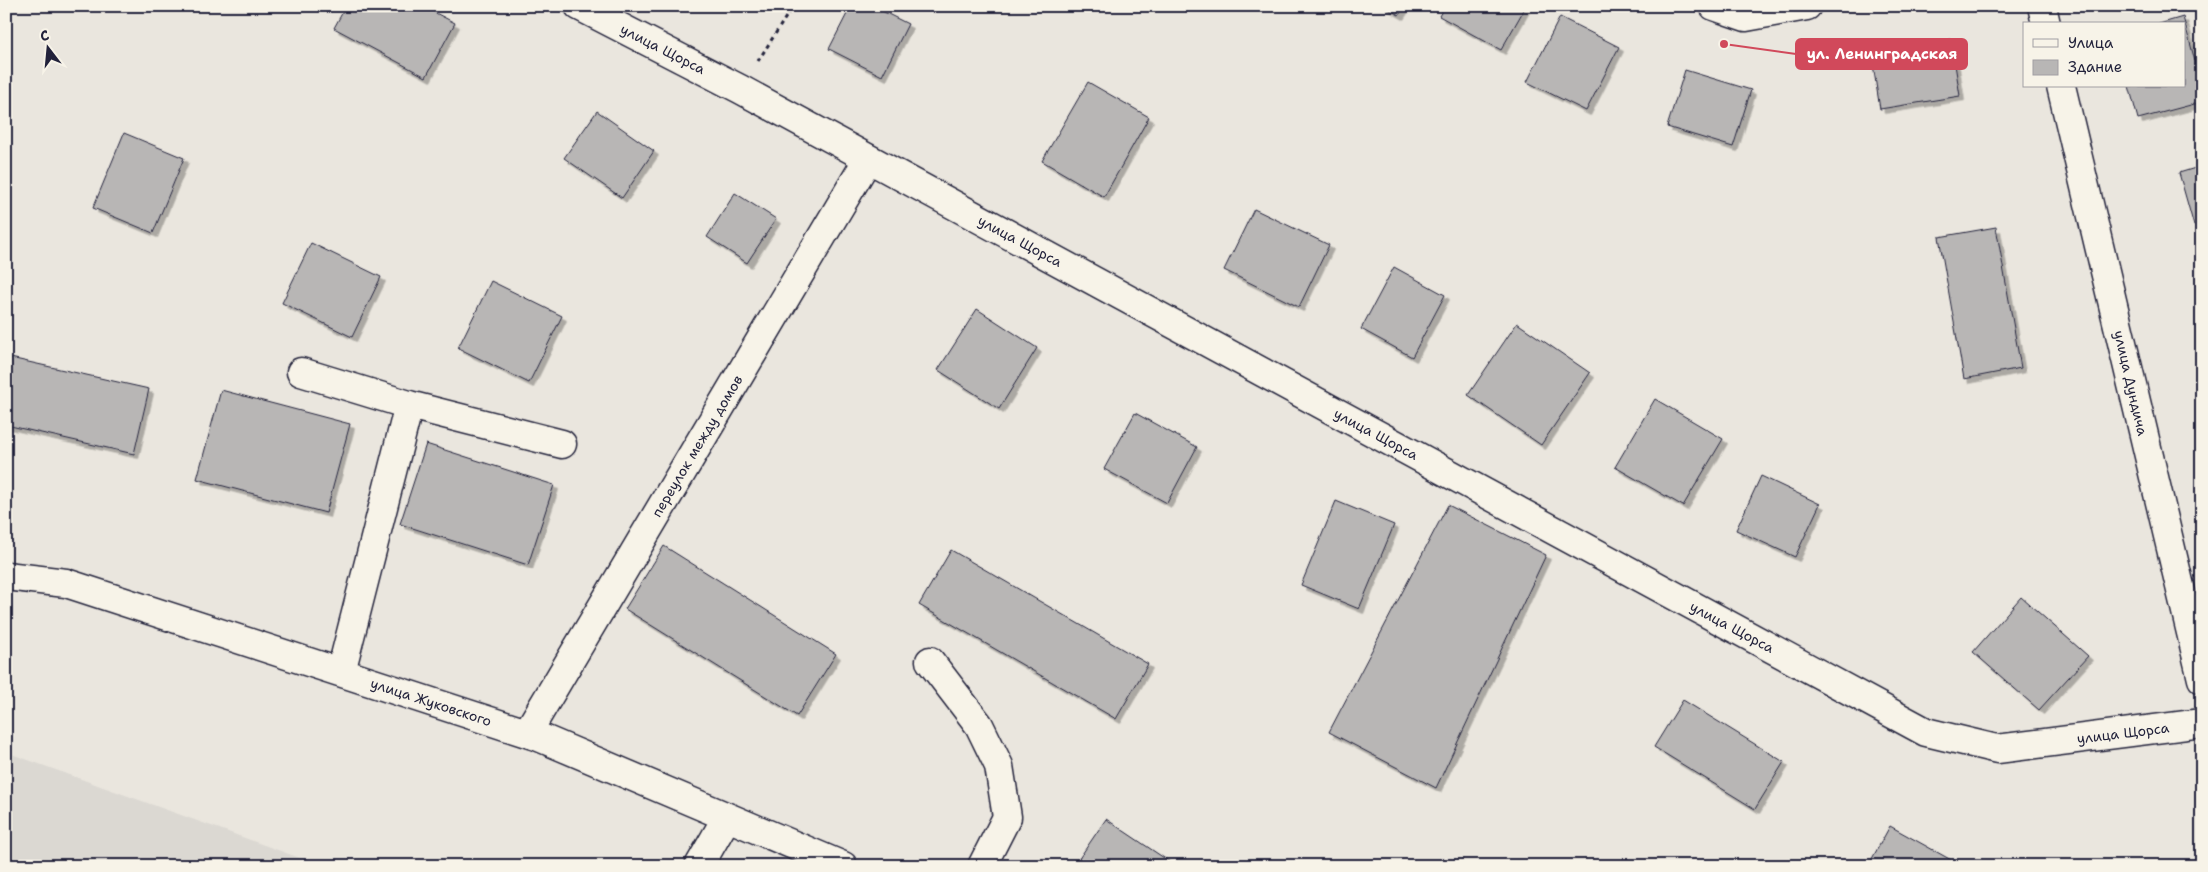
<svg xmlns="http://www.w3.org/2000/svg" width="2208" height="872" viewBox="0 0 2208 872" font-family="'Shantell Sans',sans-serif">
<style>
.built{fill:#dbd8d2}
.building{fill:#b8b6b5;stroke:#22223b;filter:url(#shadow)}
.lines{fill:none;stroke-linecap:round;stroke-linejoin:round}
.minor-casing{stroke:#22223b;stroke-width:31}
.path{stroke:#22223b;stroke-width:3;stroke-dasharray:4 4;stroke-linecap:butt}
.minor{stroke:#f7f3e8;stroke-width:28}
.labels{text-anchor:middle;stroke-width:4;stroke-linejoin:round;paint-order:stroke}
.street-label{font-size:14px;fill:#22223b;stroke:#f7f3e8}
.leader{fill:none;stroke:#d1495b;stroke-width:2}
.callout-dot{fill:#d1495b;stroke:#f7f3e8;stroke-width:2}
.callout{fill:#d1495b;stroke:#d1495b;stroke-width:2}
.callout-label{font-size:15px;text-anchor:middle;font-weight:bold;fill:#fff}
</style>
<defs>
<filter id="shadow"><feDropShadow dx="4.5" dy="4.5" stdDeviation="0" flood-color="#0004"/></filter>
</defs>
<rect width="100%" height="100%" fill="#eae6de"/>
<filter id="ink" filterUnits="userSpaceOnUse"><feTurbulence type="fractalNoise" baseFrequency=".02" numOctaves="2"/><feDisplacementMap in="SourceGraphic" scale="10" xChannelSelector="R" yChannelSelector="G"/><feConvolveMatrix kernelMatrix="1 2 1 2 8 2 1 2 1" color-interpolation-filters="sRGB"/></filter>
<g filter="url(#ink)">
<path class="built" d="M 6,752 L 322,866 L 6,866 Z"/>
<path class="building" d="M 346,6 L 422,6 L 455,23 L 426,77 L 334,28 Z
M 851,6 L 872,6 L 908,24 L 882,76 L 829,49 Z
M 1383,6 L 1405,6 L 1399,15 Z
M 1445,6 L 1526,6 L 1501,50 L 1439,16 Z
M 1560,17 L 1619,47 L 1586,111 L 1527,82 Z
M 2183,17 L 2195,61 L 2202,60 L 2202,102 L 2138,119 L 2129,86 L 2184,86 L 2184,24 L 2159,24 Z
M 1951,39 L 1960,96 L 1880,109 L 1871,52 Z
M 1685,70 L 1751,90 L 1733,147 L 1667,127 Z
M 1088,82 L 1149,117 L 1104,197 L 1042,161 Z
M 597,111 L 654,151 L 622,198 L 564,158 Z
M 124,133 L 184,158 L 153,233 L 93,208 Z
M 2202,166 L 2202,224 L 2194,226 L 2179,173 Z
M 735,193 L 776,219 L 747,263 L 707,237 Z
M 1254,209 L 1329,245 L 1299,307 L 1224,270 Z
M 1996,227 L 2021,368 L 1964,379 L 1939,237 Z
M 311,243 L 381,277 L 352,337 L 282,303 Z
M 1394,267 L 1445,295 L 1412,357 L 1361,329 Z
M 491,281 L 562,316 L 529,383 L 458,348 Z
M 977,309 L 1037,348 L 999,409 L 938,370 Z
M 1517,323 L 1590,373 L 1541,445 L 1468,395 Z
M 6,357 L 149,389 L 134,454 L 6,425 Z
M 221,390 L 350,424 L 326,513 L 197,479 Z
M 1655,399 L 1723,439 L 1683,506 L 1615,467 Z
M 1135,413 L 1197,447 L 1167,503 L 1104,469 Z
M 426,444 L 554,485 L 528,565 L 400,524 Z
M 1761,476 L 1820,504 L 1795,557 L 1736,530 Z
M 1336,501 L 1394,525 L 1359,609 L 1301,585 Z
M 1448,505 L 1546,555 L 1436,788 L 1329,732 Z
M 664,546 L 836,654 L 797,716 L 625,609 Z
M 951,550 L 1148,664 L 1116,719 L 919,605 Z
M 2021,597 L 2088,656 L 2039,710 L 1973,652 Z
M 1683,700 L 1784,762 L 1755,809 L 1654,747 Z
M 1106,819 L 1176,866 L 1074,866 Z
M 1890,826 L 1962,866 L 1868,866 Z"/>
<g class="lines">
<g class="minor-casing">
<path id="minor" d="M 579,6 L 740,89 L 1926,732 L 1997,749 L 2202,723
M 1714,6 L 1746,17 L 1807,6
M 2042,6 L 2046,24
M 2061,86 L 2202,679
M 301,372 L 409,405
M 6,576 L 66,583 L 539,737 L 843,866
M 930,661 L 979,725 L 999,766 L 1007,817 L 982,866
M 341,672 L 409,405 L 562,444
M 527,733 L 868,159
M 699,866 L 727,817"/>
</g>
<path class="path" d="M 758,61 L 793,6"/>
<use href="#minor" class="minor"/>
</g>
</g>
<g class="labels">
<g class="street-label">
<text transform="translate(663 49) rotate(27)" y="5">улица Щорса</text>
<text transform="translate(1020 241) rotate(28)" y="5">улица Щорса</text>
<text transform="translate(2131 383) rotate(77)" y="5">улица Дундича</text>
<text transform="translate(1376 434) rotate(28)" y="5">улица Щорса</text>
<text transform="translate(697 446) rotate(-59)" y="5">переулок между домов</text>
<text transform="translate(1732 627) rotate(28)" y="5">улица Щорса</text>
<text transform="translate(431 702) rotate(18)" y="5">улица Жуковского</text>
<text transform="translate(2123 733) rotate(-7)" y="5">улица Щорса</text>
</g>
</g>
<path class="leader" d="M1724 44L1796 54"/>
<circle class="callout-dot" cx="1724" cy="44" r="5"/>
<rect class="callout" x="1796" y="39" width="171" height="30" rx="5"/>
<g class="callout-label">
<text x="1882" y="59">ул. Ленинградская</text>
</g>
<rect width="2208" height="872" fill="none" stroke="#f7f3e8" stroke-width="25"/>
<rect x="12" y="12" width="2183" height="847" fill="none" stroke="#22223b" stroke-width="2" filter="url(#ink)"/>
<rect x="2023" y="22" width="162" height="65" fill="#f7f3e8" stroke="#a29fa3"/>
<rect x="2033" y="39" width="25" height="8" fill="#f7f3e8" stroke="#a29fa3"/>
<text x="2068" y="48" font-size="15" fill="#22223b">Улица</text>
<rect x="2033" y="60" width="25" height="15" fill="#b8b6b5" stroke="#a29fa3"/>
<text x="2068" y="72" font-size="15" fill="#22223b">Здание</text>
<g transform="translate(48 48) rotate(344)" stroke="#f7f3e8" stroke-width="4" paint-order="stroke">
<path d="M0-4L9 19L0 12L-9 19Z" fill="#22223b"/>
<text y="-8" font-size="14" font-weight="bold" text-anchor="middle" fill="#22223b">С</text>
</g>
</svg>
